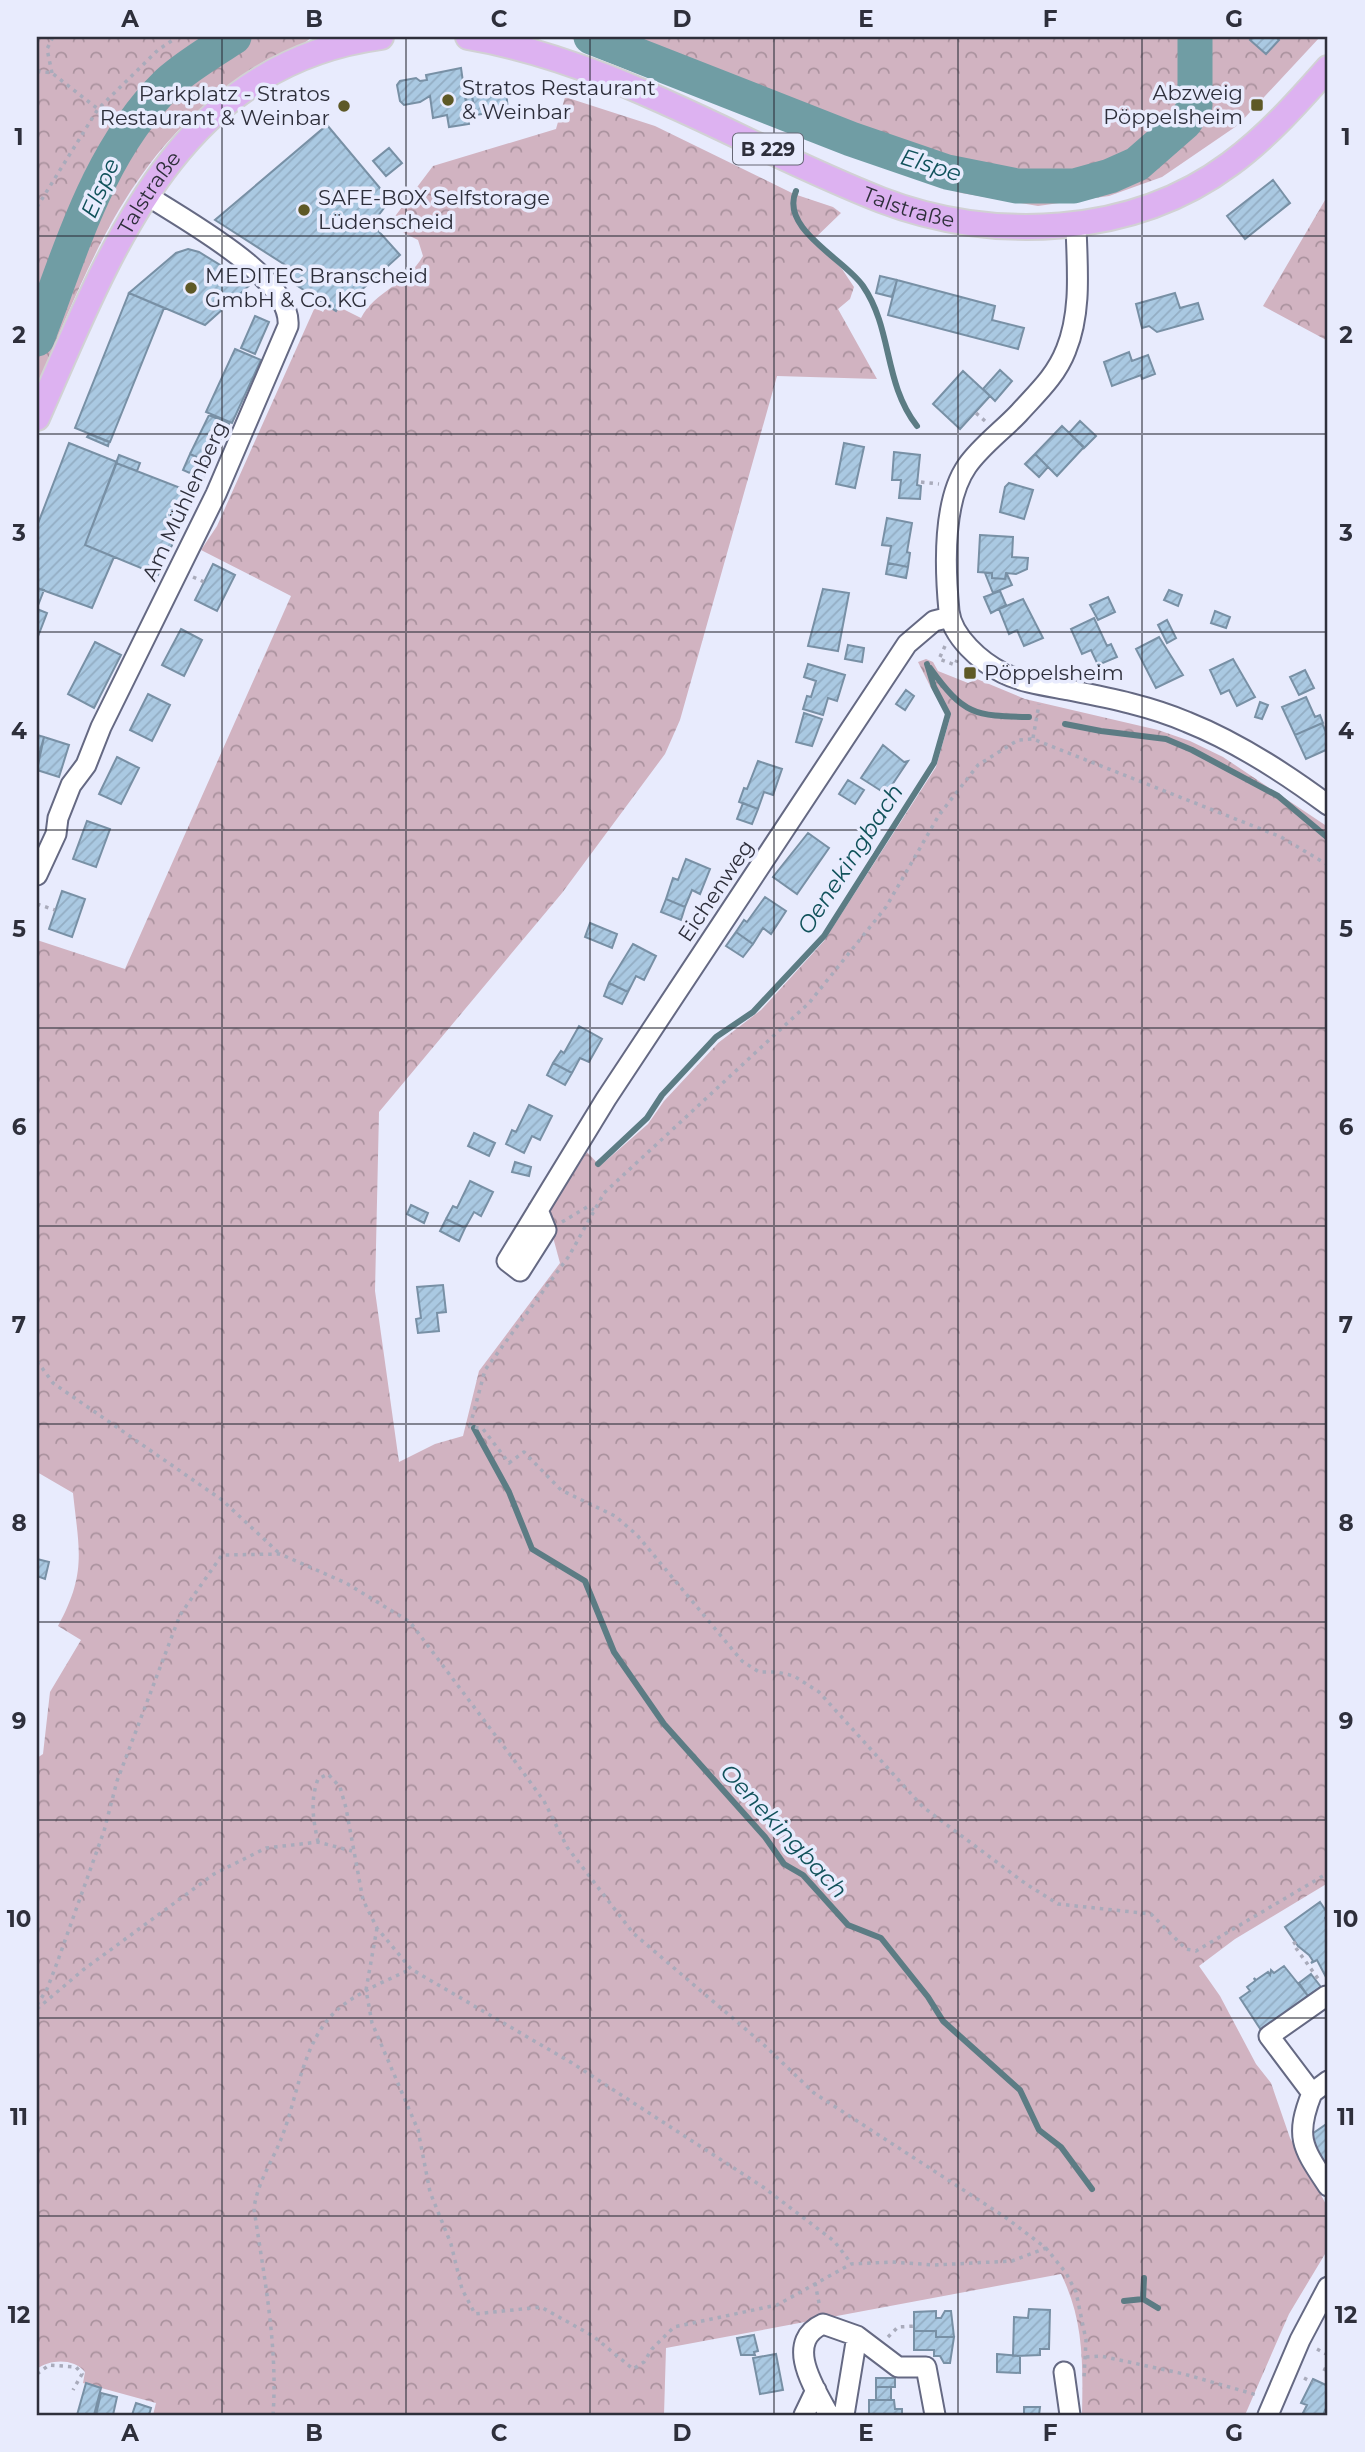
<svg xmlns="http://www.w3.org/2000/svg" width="1365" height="2452" viewBox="0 0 1365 2452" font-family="Montserrat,sans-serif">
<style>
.forest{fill:url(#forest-crowns)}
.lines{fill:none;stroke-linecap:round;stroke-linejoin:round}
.stream{stroke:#5c7c84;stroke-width:6}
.river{stroke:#709da4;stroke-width:35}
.building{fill:url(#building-hatch);stroke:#7890a5;stroke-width:2}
.minor-casing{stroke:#656983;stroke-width:23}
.major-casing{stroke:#d1d1d4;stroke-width:28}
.path{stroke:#a9abbb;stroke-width:3.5;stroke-dasharray:3.5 5;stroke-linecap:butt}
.minor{stroke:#fff;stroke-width:19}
.major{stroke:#ddb2f1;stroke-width:24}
.grid{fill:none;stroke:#2e2f3b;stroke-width:2;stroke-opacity:0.55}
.poi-dot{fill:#5e5926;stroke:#e8ebfd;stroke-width:2.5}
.labels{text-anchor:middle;stroke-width:7;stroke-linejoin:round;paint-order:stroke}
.shield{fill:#e8ebfd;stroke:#666775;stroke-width:2}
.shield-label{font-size:19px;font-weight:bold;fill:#2e2f3b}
.poi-label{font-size:21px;fill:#2e2f3b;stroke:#e8ebfd;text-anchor:start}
.street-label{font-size:21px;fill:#2e2f3b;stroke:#e8ebfd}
.water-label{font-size:23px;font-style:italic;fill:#11525b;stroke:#e8ebfd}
.neatline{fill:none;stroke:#2e2f3b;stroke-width:2.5}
.grid-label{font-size:23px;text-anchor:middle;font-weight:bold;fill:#2e2f3b}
</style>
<defs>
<pattern id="forest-crowns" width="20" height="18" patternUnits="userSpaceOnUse" patternTransform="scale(1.75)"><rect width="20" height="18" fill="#d1b3c1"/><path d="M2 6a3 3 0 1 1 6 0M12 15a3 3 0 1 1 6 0" fill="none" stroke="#aa929e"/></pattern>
<pattern id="building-hatch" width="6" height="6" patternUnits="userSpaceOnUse" patternTransform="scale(1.75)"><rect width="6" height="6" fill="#aac9e2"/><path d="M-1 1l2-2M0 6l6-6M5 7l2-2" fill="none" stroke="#93adc3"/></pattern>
</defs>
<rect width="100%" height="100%" fill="#e8ebfd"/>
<path class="forest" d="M 37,37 L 311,37 C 300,51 275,54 260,64 C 237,79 213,97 193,116 C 115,188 78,291 37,386 Z
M 561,37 L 1320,37 L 1238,125 L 1162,177 L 1109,196 L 1038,206 L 961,193 L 902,172 L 583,41 Z
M 565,97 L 655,126 L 794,194 L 833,207 L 841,213 L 813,240 L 842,269 L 854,287 L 850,299 L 838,309 L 877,379 L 777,376 L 680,720 L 665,754 L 562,893 L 379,1112 L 375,1291 L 399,1462 L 435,1444 L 463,1436 L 479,1371 L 560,1263 L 547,1215 L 587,1152 L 600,1166 L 648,1124 L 664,1101 L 718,1043 L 761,1010 L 824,941 L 936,767 L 950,718 L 936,687 L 931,688 L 918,662 L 926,659 L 933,662 L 938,671 L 968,683 L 977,679 L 1025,699 L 1158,730 L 1190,741 L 1223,757 L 1328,827 L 1328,1883 L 1235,1939 L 1199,1966 L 1220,1996 L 1256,2064 L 1271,2083 L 1290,2138 L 1328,2208 L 1328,2249 L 1289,2314 L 1245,2415 L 1082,2415 C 1083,2365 1084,2320 1061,2274 L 666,2348 L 664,2415 L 153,2415 L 156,2403 L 83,2383 L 85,2372 C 74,2358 50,2359 37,2369 L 37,1758 L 43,1754 L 50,1692 L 81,1640 L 58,1626 C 87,1573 79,1550 73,1493 L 37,1472 L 37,940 L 125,969 L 291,596 L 201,550 L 217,526 L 315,307 L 323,312 L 327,305 L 336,311 L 339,307 L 361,318 C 375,291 406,285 423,256 L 418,240 L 404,233 L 393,219 L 433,166 L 556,129 Z
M 1328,195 L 1328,341 L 1263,306 Z"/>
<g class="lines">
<path class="stream" d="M 594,38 L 594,37
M 884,156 L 886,151
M 796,191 C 779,229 846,260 863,286 C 893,330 883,382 917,426
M 930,668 C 964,715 974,716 1029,717
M 1065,724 L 1101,731 L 1166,739 L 1192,750 L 1278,796 L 1328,838
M 598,1164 L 647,1118 L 662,1095 L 716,1037 L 753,1012 L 824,936 L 934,763 L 948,714 L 934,687 L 927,664
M 474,1428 L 509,1492 L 532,1549 L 585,1581 L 614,1652 L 664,1724 L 765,1837 L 784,1864 L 803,1875 L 848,1925 L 881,1938 L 928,1997 L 943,2021 L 1020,2090 L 1039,2130 L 1061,2147 L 1092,2189
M 1144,2278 L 1143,2299 L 1158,2308
M 1124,2301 L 1143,2299"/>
<path class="river" d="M 591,37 L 851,139 L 947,172 L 1017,186 L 1074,186 L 1110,176 L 1137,164 L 1185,122 L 1195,106 L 1195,37
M 37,339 C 71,251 98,151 168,83 C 188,65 212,51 234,37"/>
</g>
<path class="building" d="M 1253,37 L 1276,37 L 1279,40 L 1266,54 L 1250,40 Z
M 461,68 L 469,124 L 449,127 L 447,115 L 433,118 L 430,96 L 420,102 L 404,105 L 400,101 L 397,85 L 400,81 L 416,78 L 420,81 L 427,80 L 426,75 Z
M 506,91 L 508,110 L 475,115 L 472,96 Z
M 472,96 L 476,116 L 467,118 L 466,97 Z
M 327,125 L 390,200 L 372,224 L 400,255 L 346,304 L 342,301 L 336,311 L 287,279 L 293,270 L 215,220 Z
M 389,148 L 402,163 L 386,176 L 373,161 Z
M 1273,180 L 1290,203 L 1245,239 L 1227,216 Z
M 188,249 L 199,252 L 251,284 L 205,325 L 129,293 L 176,253 Z
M 880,276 L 897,280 L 892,297 L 876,293 Z
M 897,280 L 995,306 L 992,320 L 1024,328 L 1018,349 L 888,315 Z
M 129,293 L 164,308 L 110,442 L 75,428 Z
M 1175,293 L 1180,308 L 1198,303 L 1203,319 L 1157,332 L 1149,326 L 1142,328 L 1136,304 Z
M 255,316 L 269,322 L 255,354 L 241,348 Z
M 235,349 L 261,360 L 232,423 L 206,412 Z
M 1129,352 L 1132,361 L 1148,355 L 1155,374 L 1142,379 L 1141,375 L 1112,386 L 1104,362 Z
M 1000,370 L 1012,381 L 995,401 L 983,389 Z
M 963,371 L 990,396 L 960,429 L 933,404 Z
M 209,415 L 229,424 L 210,463 L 190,454 Z
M 1080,421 L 1096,436 L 1084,448 L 1069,433 Z
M 1062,426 L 1084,447 L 1057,476 L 1035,454 Z
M 89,434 L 109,442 L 108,446 L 87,437 Z
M 69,443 L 117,462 L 85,545 L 114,557 L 92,608 L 37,588 L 37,526 Z
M 844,443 L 864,447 L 855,488 L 836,484 Z
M 894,452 L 920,455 L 917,485 L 921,486 L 920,499 L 899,498 L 901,480 L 892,480 Z
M 190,454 L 210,463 L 203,479 L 183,470 Z
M 1035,454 L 1048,467 L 1039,477 L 1025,464 Z
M 119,455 L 140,463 L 137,471 L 116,463 Z
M 116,463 L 196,494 L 158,575 L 85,545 Z
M 1009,483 L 1033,490 L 1024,519 L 1000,512 L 1005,487 Z
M 887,518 L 912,523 L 907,552 L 910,553 L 908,567 L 888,563 L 891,546 L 882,545 Z
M 980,535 L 1013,537 L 1012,557 L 1028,558 L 1027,569 L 1016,574 L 1006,573 L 1005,579 L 992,578 L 992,573 L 978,572 Z
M 888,563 L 908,567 L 906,578 L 886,574 Z
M 213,564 L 235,575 L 217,611 L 195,600 Z
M 985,573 L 992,573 L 992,578 L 1005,579 L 1007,574 L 1012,585 L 993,593 Z
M 37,588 L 44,590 L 37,608 Z
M 823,589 L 849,593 L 838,651 L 808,646 Z
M 1169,590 L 1182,595 L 1178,606 L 1164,600 Z
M 1000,591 L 1006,605 L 991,613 L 984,597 Z
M 1108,597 L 1115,612 L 1098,620 L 1090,605 Z
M 1023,599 L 1043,638 L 1024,646 L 1017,630 L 1009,634 L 999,609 Z
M 37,609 L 47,613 L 37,639 Z
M 1215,611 L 1230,617 L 1226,628 L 1211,623 Z
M 1094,618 L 1107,646 L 1111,644 L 1117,657 L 1098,665 L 1091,650 L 1082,654 L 1071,629 Z
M 1167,620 L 1176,638 L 1167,643 L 1158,625 Z
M 181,629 L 202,640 L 184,676 L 162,665 Z
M 1159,637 L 1183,675 L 1156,688 L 1136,649 Z
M 95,642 L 121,655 L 94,708 L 68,694 Z
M 848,645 L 864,648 L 862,662 L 845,659 Z
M 1233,659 L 1255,697 L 1237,706 L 1229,690 L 1221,694 L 1210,670 Z
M 808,664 L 845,675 L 837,701 L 828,698 L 823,715 L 803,709 L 807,696 L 811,697 L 816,681 L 804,677 Z
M 1305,670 L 1314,688 L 1299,695 L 1290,677 Z
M 906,690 L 914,696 L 905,710 L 896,704 Z
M 148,694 L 170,705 L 152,741 L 130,730 Z
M 1306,697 L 1315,717 L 1320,715 L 1323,723 L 1295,735 L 1282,707 Z
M 1260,702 L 1268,705 L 1262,719 L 1255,717 Z
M 804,713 L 822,719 L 812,746 L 796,742 Z
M 1322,723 L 1328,737 L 1328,749 L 1306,759 L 1295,735 Z
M 37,735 L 44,737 L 37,762 Z
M 44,737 L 69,745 L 59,777 L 37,770 Z
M 883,745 L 904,762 L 908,761 L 886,794 L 861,778 Z
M 117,757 L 139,768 L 121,804 L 99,794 Z
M 758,761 L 782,769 L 773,795 L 764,792 L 758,809 L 739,802 L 744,788 L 747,789 Z
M 848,780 L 864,790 L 855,804 L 839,794 Z
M 743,803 L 758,809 L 752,824 L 737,819 Z
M 87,821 L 110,829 L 96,867 L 73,859 Z
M 808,833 L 829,848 L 797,894 L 773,877 Z
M 686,859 L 710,869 L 700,894 L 692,890 L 685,907 L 666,899 L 673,878 L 678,880 Z
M 62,891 L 85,899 L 72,937 L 49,929 Z
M 765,897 L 786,911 L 771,934 L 763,928 L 753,944 L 736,932 L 744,920 L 747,922 Z
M 666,899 L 685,907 L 681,920 L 661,912 Z
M 590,923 L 617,934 L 612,948 L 585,937 Z
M 736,932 L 753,944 L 743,957 L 726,946 Z
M 633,944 L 656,956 L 644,980 L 636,976 L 628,992 L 609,983 Z
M 609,983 L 628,992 L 622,1004 L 604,996 Z
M 579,1026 L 602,1039 L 589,1062 L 580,1058 L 572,1073 L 553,1063 L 561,1051 L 564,1053 Z
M 553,1063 L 572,1073 L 565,1085 L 547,1075 Z
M 529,1105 L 552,1116 L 540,1140 L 532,1136 L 524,1153 L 506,1144 L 512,1130 L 516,1132 Z
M 474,1133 L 495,1143 L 489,1156 L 468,1146 Z
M 515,1162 L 531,1167 L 529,1176 L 512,1172 Z
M 470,1181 L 493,1192 L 481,1216 L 474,1212 L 465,1228 L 446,1219 L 453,1206 L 457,1208 Z
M 411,1205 L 428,1213 L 424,1223 L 407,1214 Z
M 446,1219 L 465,1228 L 459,1241 L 440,1231 Z
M 443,1285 L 446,1312 L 437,1313 L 439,1331 L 418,1333 L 416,1319 L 421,1318 L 417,1287 Z
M 37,1559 L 49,1562 L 45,1579 L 37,1576 Z
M 1320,1902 L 1328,1914 L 1325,1918 L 1328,1922 L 1328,1981 L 1317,1960 L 1311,1963 L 1313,1961 L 1309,1955 L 1298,1946 L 1285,1927 Z
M 1284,1966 L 1308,1996 L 1261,2030 L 1240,1998 L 1250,1991 L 1247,1987 L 1255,1981 L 1254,1978 L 1256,1980 L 1268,1972 L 1270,1975 L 1271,1970 L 1274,1973 Z
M 1311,1974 L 1321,1987 L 1308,1996 L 1299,1983 Z
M 1328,2123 L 1328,2170 L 1309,2136 Z
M 1029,2309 L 1050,2310 L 1049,2349 L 1040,2349 L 1040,2355 L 1013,2356 L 1014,2317 L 1028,2318 Z
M 936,2311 L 936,2318 L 941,2318 L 945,2311 L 951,2311 L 954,2337 L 936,2337 L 936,2331 L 914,2331 L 914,2312 Z
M 914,2331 L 936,2331 L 936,2337 L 954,2337 L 950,2363 L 944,2363 L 940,2356 L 934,2356 L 934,2350 L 914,2350 Z
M 754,2335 L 758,2351 L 754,2352 L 755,2355 L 741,2355 L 737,2338 Z
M 776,2354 L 783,2390 L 760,2394 L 753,2358 Z
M 997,2354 L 1020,2356 L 1020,2373 L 997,2372 Z
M 876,2378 L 895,2378 L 895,2387 L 876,2387 Z
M 1313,2379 L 1328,2386 L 1328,2412 L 1325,2410 L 1323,2415 L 1302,2415 L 1307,2405 L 1301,2403 Z
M 86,2383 L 101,2388 L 94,2415 L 77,2415 Z
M 876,2387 L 891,2387 L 891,2400 L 876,2400 Z
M 101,2393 L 117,2397 L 113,2415 L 96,2415 Z
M 869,2400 L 894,2400 L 895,2409 L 902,2409 L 902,2415 L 869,2415 Z
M 136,2403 L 151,2408 L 149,2415 L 132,2415 Z
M 1024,2407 L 1040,2407 L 1039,2415 L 1024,2415 Z"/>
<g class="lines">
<g class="minor-casing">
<path id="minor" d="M 1076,225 C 1077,266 1082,311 1066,350 C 1056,376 1037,393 1019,413 C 1002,431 981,446 967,466 C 942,502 945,569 949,611 C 952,637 981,662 1003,673 C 1023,683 1048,686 1069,690 C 1109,698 1150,706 1187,722 C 1237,742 1285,773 1328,805
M 37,875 L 56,834 L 58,818 L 71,785 L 86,765 L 101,727 L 216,494 L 288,326 C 293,277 182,219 145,194
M 538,1210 L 546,1230 L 520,1271 L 507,1261 L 606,1099 L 907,644 L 934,621 L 950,617
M 1328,1999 L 1326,1996 L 1269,2036 L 1312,2093 L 1328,2081
M 1312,2093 C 1294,2138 1303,2148 1328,2186
M 1064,2372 L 1070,2415
M 804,2415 L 816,2390
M 829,2415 C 815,2389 783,2342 823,2324 L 857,2336 L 898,2367 L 926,2367 L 935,2415
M 844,2415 L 857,2336
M 1268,2415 L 1300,2340 L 1328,2287"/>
</g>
<g class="major-casing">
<g id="major">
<path id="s1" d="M 468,37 C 616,62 742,146 881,200 C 992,243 1132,237 1230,164 C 1267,137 1298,102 1328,68"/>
<path id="s2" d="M 37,418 C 110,253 176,65 381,37"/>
</g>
</g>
<path class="path" d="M 37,71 L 52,73 L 98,109
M 52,73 L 47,49 L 53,37
M 37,207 L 98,109 L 158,50 L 177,37
M 976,413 L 985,421
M 921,482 L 939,484
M 193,577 L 204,582
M 945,646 L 939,659 L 955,665 L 957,660
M 1033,738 L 1039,704
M 1328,865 L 1281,837 L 1033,739 L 1018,740 L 978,765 L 939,815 L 886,907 L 809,1003 L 604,1193 L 569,1256 L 485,1370 L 470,1426 L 483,1429 L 509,1463 L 524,1452 L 561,1490 L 615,1516 L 637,1535 L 742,1661 L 759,1672 L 777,1672 L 794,1676 L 819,1692 L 923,1807 L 1026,1884 L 1058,1904 L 1151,1914 L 1186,1949 L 1196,1951 L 1328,1873
M 37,904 L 55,910
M 562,1222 L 587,1207 L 594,1210
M 37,1361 L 53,1383 L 222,1500 L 280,1554
M 318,1842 C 313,1819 310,1801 318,1779 L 328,1774 L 340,1787 L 346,1808 L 363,1900 L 377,1928 L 411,1969 L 572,2063 L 763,2187 L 834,2241 L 851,2263
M 377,1928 L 366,1990 L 372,2023 L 418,2130 L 430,2192 L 451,2244 L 462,2289 L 475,2314 L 541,2307 L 593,2336 L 633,2369 L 644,2362 L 652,2349 L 674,2327 L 777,2305 L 851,2264 L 892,2262 L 935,2265 L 1012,2261 L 1046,2248
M 1296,1942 L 1293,1944 L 1319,1980
M 37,2005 L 47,1989 L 57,1963 L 104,1831 L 117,1781 L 180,1615 L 222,1555 L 280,1554 L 346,1583 L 410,1622 L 517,1764 L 544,1801 L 567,1847 L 633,1933 L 763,2044 L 814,2093 L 1005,2217 L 1046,2248 L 1066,2273 L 1076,2292 L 1086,2340 L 1084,2378
M 37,2009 L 83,1970 L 214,1874 L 266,1848 L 318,1842 L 352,1851
M 815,2283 L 820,2308
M 888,2337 L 898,2327 L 916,2326
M 1317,2349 L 1328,2355
M 1086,2357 L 1101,2356 L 1184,2374 L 1257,2395
M 1324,2371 L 1328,2363
M 37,2374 L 49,2365 L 76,2367 L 82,2374 L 73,2390
M 1304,2378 L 1312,2382
M 273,2415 C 278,2347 264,2276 254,2209 C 257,2182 274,2159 283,2134 C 298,2094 303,2042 336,2011 C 357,1992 386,1981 411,1969"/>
<use href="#minor" class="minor"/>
<use href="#major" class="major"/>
</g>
<path class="grid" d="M 222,37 L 222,2415M 406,37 L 406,2415M 590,37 L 590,2415M 774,37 L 774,2415M 958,37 L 958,2415M 1142,37 L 1142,2415M 37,236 L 1328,236M 37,434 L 1328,434M 37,632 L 1328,632M 37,830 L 1328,830M 37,1028 L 1328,1028M 37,1226 L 1328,1226M 37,1424 L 1328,1424M 37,1622 L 1328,1622M 37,1820 L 1328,1820M 37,2018 L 1328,2018M 37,2216 L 1328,2216"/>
<g class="poi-dot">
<circle cx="448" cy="100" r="7"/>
<rect x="1250" y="98" width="14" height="14" rx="3.5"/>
<circle cx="344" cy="106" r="7"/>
<circle cx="304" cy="210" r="7"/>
<circle cx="191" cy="288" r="7"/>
<rect x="963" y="666" width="14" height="14" rx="3.5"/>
</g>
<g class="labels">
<rect class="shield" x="733" y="133.5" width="70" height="31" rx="5"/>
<g class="shield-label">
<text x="768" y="156">B 229</text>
</g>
<g class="poi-label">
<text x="462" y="95">Stratos Restaurant<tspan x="462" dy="24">&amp; Weinbar</tspan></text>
<text x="1243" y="100" text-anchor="end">Abzweig<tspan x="1243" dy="24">Pöppelsheim</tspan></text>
<text x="330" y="101" text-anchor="end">Parkplatz - Stratos<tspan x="330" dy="24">Restaurant &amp; Weinbar</tspan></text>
<text x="318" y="205">SAFE-BOX Selfstorage<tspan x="318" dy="24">Lüdenscheid</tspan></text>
<text x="205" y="283">MEDITEC Branscheid<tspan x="205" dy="24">GmbH &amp; Co. KG</tspan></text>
<text x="984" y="680">Pöppelsheim</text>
</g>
<g class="street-label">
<text dy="7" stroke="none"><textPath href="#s2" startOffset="252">Talstraße</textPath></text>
<text dy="7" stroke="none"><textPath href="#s1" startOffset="474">Talstraße</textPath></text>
<text transform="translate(185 501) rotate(-65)" y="7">Am Mühlenberg</text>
<text transform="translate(716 891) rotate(-56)" y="7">Eichenweg</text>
</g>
<g class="water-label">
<text transform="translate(931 165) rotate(17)" y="8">Elspe</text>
<text transform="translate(100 188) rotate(-66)" y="8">Elspe</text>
<text transform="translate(850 859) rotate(-57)" y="8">Oenekingbach</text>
<text transform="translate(784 1831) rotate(47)" y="8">Oenekingbach</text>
</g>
</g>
<rect width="1365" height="2452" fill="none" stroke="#e8ebfd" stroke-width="77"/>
<rect x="38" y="38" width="1288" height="2376" class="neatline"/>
<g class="grid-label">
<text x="130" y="27">A</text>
<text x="314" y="27">B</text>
<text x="499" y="27">C</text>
<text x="682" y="27">D</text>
<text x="866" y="27">E</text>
<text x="1050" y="27">F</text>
<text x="1234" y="27">G</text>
<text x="19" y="145">1</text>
<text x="1346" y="145">1</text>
<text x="19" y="343">2</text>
<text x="1346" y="343">2</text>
<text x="19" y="541">3</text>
<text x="1346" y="541">3</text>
<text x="19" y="739">4</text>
<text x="1346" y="739">4</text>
<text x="19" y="937">5</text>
<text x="1346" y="937">5</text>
<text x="19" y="1135">6</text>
<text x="1346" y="1135">6</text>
<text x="19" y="1333">7</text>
<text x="1346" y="1333">7</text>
<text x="19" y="1531">8</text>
<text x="1346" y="1531">8</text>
<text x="19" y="1729">9</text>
<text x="1346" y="1729">9</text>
<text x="19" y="1927">10</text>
<text x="1346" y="1927">10</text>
<text x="19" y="2125">11</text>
<text x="1346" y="2125">11</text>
<text x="19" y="2323">12</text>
<text x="1346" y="2323">12</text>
<text x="130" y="2441">A</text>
<text x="314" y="2441">B</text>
<text x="499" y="2441">C</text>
<text x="682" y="2441">D</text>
<text x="866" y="2441">E</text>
<text x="1050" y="2441">F</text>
<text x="1234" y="2441">G</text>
</g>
</svg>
